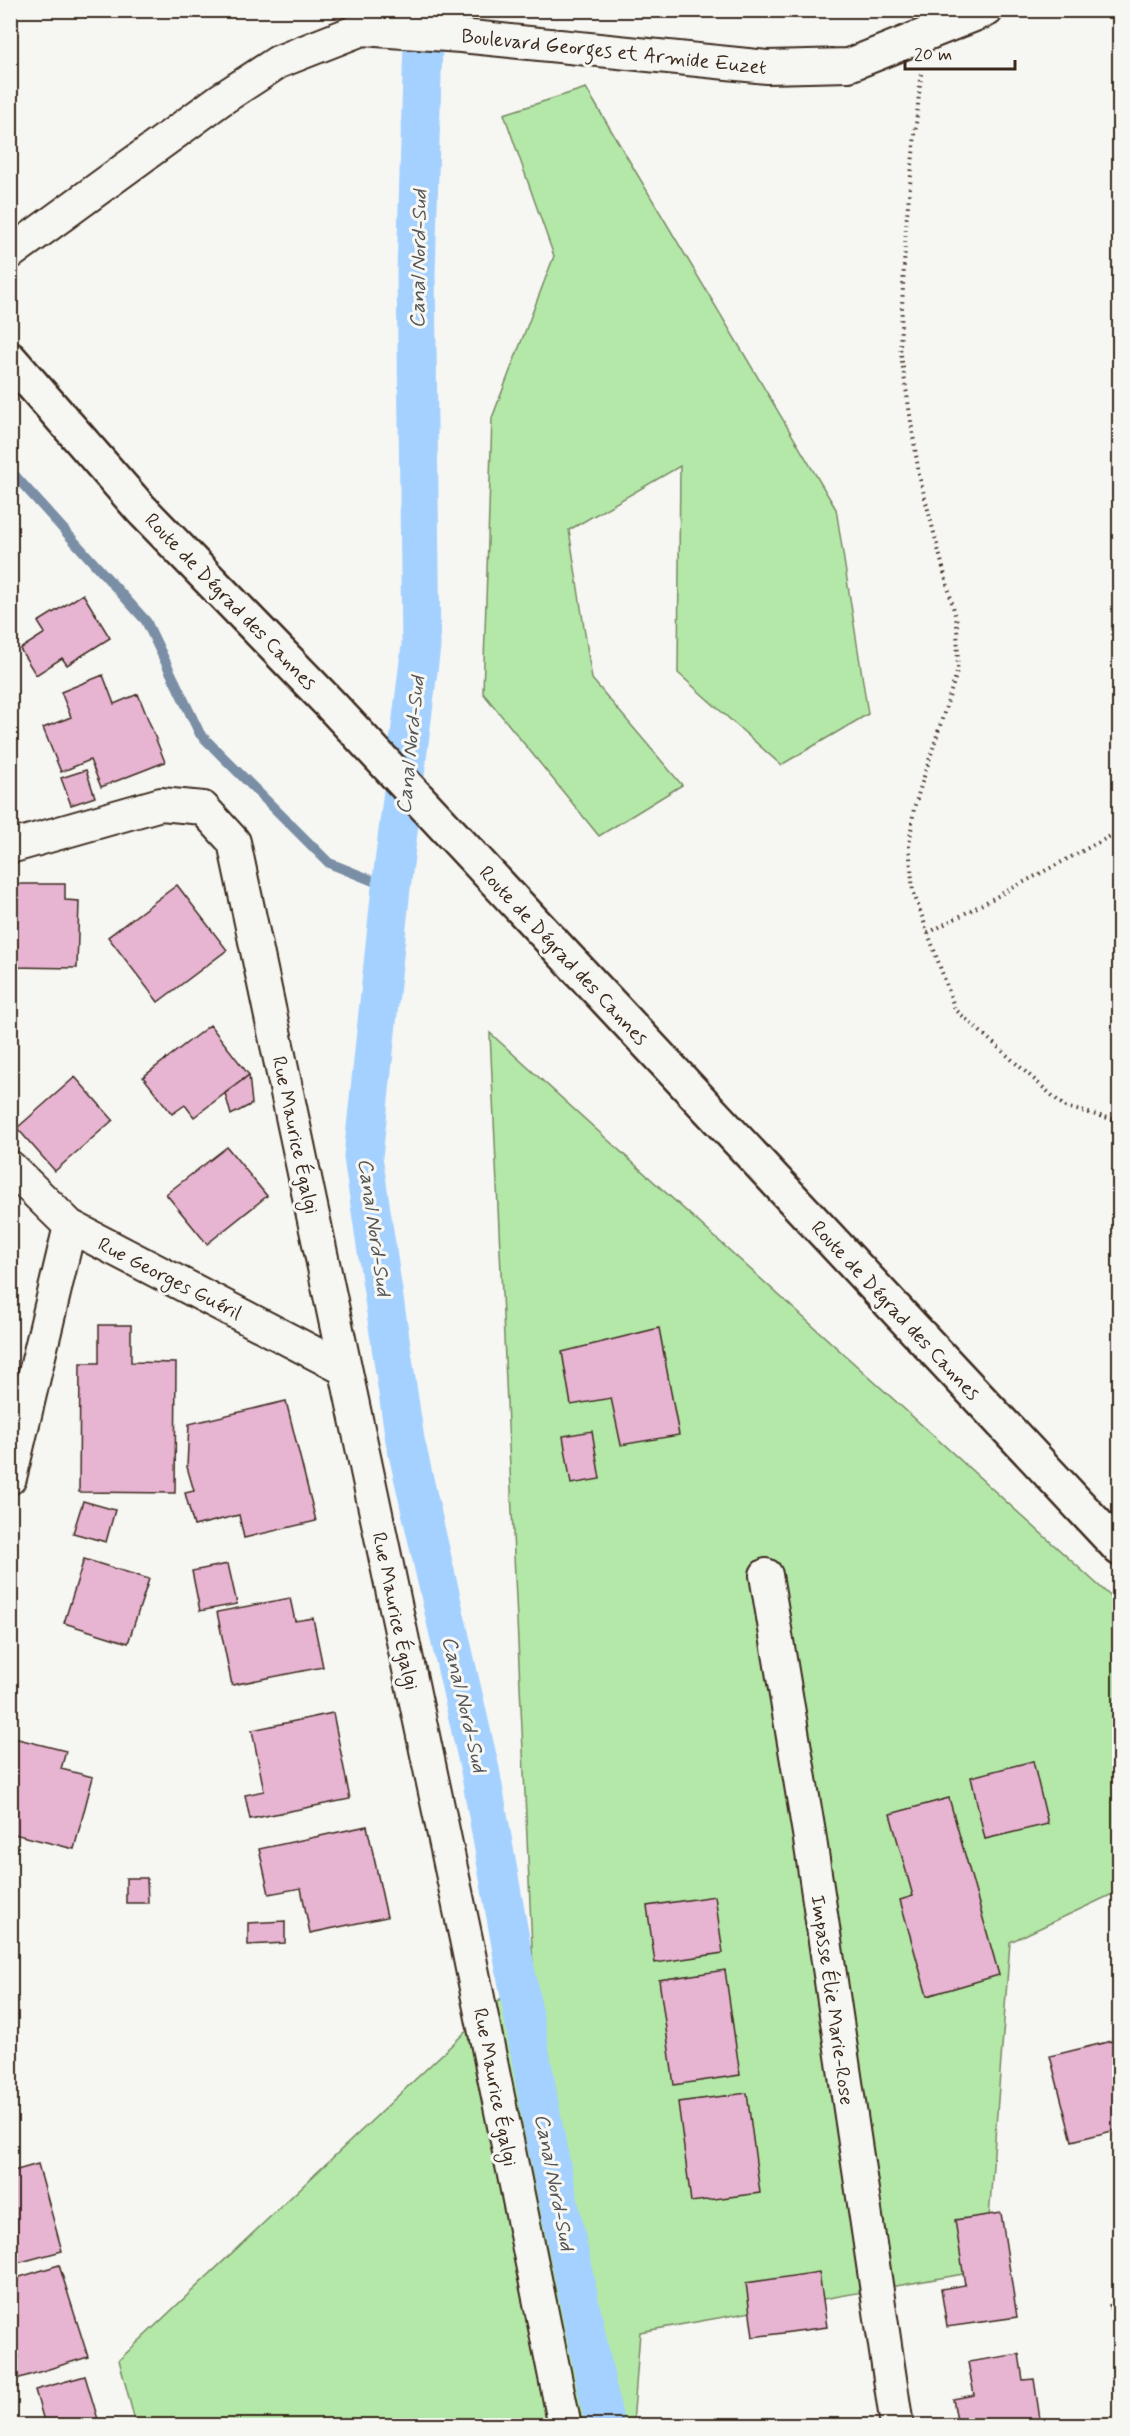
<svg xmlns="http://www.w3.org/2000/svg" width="1130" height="2436" viewBox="0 0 1130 2436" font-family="Mynerve,sans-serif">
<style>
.green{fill:#b4e8a9;stroke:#788964;stroke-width:1.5}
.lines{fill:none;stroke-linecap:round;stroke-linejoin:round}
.stream{stroke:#7a8ea5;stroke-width:10}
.canal{stroke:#a4d1ff;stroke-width:39}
.building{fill:#e7b4d2;stroke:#3b2a1e;stroke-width:1.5}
.minor-casing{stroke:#3b2a1e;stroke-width:36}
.tertiary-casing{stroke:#3b2a1e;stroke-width:38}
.path{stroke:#3b2a1e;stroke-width:4;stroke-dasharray:1.5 4.5;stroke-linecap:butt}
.minor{stroke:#f6f6f2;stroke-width:32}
.tertiary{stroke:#f6f6f2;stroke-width:33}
.labels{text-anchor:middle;stroke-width:6;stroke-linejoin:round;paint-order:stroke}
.street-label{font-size:20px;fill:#3b2a1e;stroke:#f6f6f2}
.water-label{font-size:21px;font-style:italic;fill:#555456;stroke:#f6f6f2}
</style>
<rect width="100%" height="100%" fill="#f6f6f2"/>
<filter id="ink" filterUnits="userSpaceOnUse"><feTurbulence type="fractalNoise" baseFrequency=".0167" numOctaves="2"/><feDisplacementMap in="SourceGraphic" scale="12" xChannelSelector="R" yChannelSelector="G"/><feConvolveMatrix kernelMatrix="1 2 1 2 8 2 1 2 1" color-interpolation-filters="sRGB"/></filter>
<g filter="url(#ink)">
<path class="green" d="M 586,88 L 836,509 L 868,714 L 781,765 L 678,673 L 680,466 L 569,530 L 592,679 L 682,785 L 599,836 L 483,693 L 492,418 L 554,256 L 504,114 Z
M 490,1033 L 1119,1604 L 1119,1891 L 1010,1942 L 985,2270 L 640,2332 L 633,2425 L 136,2425 L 119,2360 L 533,1968 Z"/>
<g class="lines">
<path class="stream" d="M 10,470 L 146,621 L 200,734 L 329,863 L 391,888"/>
<path class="canal" d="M 424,10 L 416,273 L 421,646 L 391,888 L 363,1157 L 405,1440 L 480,1770 L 544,2131 L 605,2426"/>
</g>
<path class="building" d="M 83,594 L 110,638 L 67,665 L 62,658 L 36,675 L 20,649 L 45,633 L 38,622 Z
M 103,675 L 114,704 L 138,694 L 165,762 L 101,787 L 90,760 L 61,772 L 43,728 L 71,717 L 61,692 Z
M 86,770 L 95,797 L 71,805 L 61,778 Z
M 10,884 L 65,884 L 65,900 L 79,901 L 77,968 L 10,967 Z
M 177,885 L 227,950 L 158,1002 L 108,937 Z
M 210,1025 L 249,1075 L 194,1117 L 185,1105 L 172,1114 L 143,1077 Z
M 249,1075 L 252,1104 L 231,1115 L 225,1093 Z
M 75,1077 L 113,1120 L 55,1171 L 17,1128 Z
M 227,1147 L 267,1196 L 207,1244 L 166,1194 Z
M 99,1325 L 131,1325 L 131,1362 L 176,1363 L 175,1493 L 79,1492 L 80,1363 L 99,1363 Z
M 659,1328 L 679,1435 L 621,1445 L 611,1398 L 571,1405 L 562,1352 Z
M 286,1401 L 316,1521 L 244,1538 L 239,1515 L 194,1526 L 185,1493 L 194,1491 L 187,1467 L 189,1424 Z
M 592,1431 L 600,1479 L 571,1484 L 563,1436 Z
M 83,1501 L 115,1510 L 106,1542 L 73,1533 Z
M 84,1559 L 149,1579 L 128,1643 L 64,1623 Z
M 228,1564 L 237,1604 L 200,1611 L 192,1571 Z
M 290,1598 L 295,1621 L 313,1618 L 323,1667 L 232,1685 L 217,1612 Z
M 333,1713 L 350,1799 L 250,1819 L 245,1795 L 264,1791 L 252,1730 Z
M 10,1737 L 66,1751 L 61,1769 L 93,1777 L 74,1849 L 10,1833 Z
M 1033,1761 L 1048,1824 L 985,1839 L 971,1777 Z
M 949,1798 L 999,1975 L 927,1996 L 900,1900 L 913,1896 L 890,1814 Z
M 367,1826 L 387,1917 L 310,1933 L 301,1888 L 269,1894 L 259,1849 Z
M 126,1878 L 147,1878 L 148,1903 L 126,1903 Z
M 715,1896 L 723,1953 L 655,1963 L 647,1906 Z
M 285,1921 L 285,1943 L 248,1945 L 248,1923 Z
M 725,1970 L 740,2075 L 674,2085 L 659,1980 Z
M 1120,2039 L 1120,2129 L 1072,2141 L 1050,2056 Z
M 747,2093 L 760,2193 L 691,2202 L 678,2102 Z
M 38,2164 L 62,2251 L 10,2265 L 10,2172 Z
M 1001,2213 L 1017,2317 L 947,2327 L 941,2289 L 965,2285 L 955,2220 Z
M 59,2265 L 88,2357 L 10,2381 L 10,2360 L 19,2358 L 10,2330 L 10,2280 Z
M 819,2272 L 827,2327 L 753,2337 L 746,2283 Z
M 1120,2302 L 1120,2345 L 1109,2305 Z
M 1019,2354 L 1023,2380 L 1034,2379 L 1041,2426 L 958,2426 L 953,2399 L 974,2395 L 968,2362 Z
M 85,2376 L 100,2426 L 28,2426 L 44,2421 L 35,2390 Z"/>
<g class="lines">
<g class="minor-casing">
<path id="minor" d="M 10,253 L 220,100 L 278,62 L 362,29 L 461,36 L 767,67 L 849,65 L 987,10
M 10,847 L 161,804 L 203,808 L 234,842 L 466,1939 L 565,2426
M 10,1167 L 70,1226 L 345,1369
M 10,1478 L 70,1226
M 766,1575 L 809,1833 L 897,2426"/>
</g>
<g class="tertiary-casing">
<path id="tertiary" d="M 10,359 L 140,508 L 330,704 L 1120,1549"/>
</g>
<path class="path" d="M 921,74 L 906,225 L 900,348 L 919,475 L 957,622 L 958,669 L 914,808 L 909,846 L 913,891 L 955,1009 L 1065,1107 L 1120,1121
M 928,933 L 1120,831"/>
<use href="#minor" class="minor"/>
<use href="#tertiary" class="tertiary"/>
</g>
</g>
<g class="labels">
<g class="street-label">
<text transform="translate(614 51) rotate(6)" y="7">Boulevard Georges et Armide Euzet</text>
<text transform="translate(231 601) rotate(46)" y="7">Route de Dégrad des Cannes</text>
<text transform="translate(564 955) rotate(47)" y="7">Route de Dégrad des Cannes</text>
<text transform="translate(296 1135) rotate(78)" y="7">Rue Maurice Égalgi</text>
<text transform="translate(170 1278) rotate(27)" y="7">Rue Georges Guéril</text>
<text transform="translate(896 1310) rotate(47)" y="7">Route de Dégrad des Cannes</text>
<text transform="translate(396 1611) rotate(78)" y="7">Rue Maurice Égalgi</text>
<text transform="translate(833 2000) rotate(82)" y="7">Impasse Élie Marie-Rose</text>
<text transform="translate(496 2087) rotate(79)" y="7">Rue Maurice Égalgi</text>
</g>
<g class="water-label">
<text transform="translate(418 259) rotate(-89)" y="7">Canal Nord-Sud</text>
<text transform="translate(410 745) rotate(-84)" y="7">Canal Nord-Sud</text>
<text transform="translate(375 1227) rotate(82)" y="7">Canal Nord-Sud</text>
<text transform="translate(465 1704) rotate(77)" y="7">Canal Nord-Sud</text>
<text transform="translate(555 2182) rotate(79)" y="7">Canal Nord-Sud</text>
</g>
</g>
<rect width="1130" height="2436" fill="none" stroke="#f6f6f2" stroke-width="36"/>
<rect x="18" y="18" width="1094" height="2400" fill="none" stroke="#3b2a1e" stroke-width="2" filter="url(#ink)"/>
<path d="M905 60v9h110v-9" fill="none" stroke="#3b2a1e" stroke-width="3"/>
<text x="914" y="60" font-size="18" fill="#3b2a1e" stroke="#f6f6f2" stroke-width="4.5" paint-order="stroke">20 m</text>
</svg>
